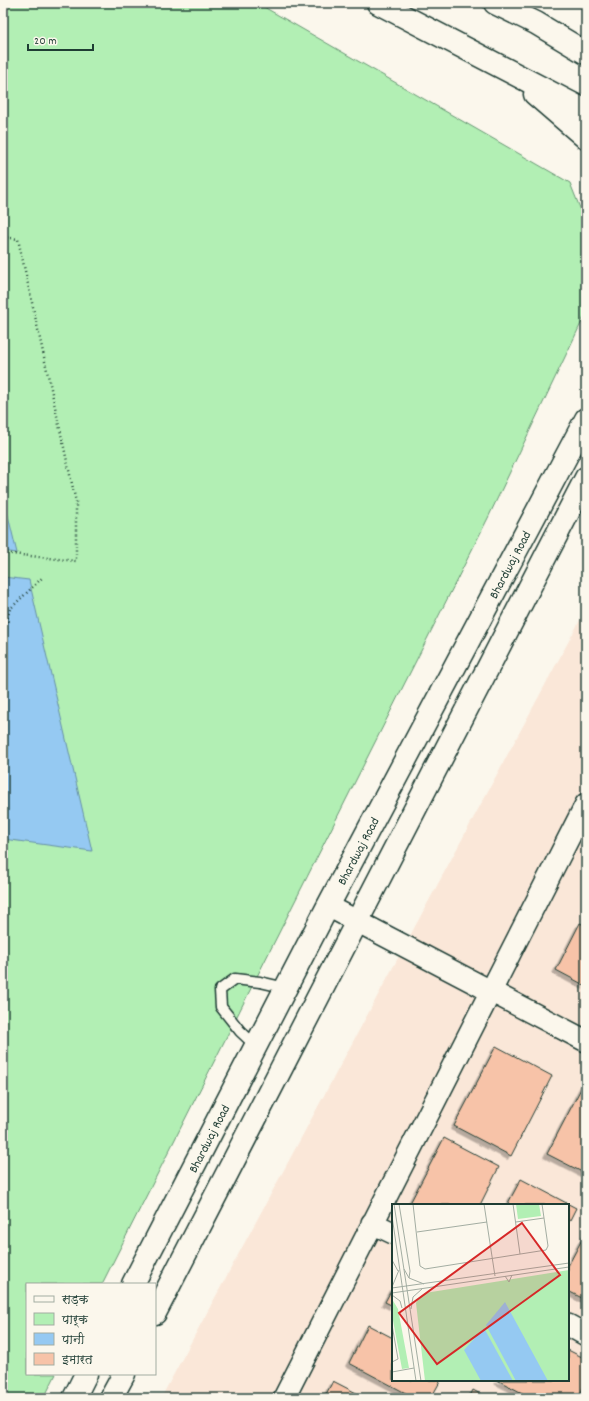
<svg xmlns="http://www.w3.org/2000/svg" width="589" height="1401" viewBox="0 0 589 1401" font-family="Dekko,'Playpen Sans Deva',sans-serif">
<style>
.built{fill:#fae7d8;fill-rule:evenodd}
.green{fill:#b2efb4;stroke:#689674}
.water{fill:#95c9f2;stroke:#6691a6}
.building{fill:#f7c3a8;stroke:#1f3d34;filter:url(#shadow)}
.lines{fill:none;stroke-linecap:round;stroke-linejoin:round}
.service-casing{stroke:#1f3d34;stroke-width:13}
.minor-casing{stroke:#1f3d34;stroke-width:24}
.tertiary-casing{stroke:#1f3d34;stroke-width:25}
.path{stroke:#1f3d34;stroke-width:2.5;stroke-dasharray:1 3;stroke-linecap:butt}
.service{stroke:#fbf7ec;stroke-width:10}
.minor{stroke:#fbf7ec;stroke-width:21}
.tertiary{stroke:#fbf7ec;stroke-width:22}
.labels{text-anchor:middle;stroke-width:3;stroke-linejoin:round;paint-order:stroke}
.street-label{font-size:13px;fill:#1f3d34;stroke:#fbf7ec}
.inset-road{fill:none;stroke:#a3ada2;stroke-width:1}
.view{fill:#d62828;fill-opacity:0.15;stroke:#d62828;stroke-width:2}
.inset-edge{fill:none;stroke:#1f3d34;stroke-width:2}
</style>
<defs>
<filter id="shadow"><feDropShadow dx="-3.5" dy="3.5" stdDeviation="0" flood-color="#0004"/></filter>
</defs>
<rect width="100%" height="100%" fill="#fbf7ec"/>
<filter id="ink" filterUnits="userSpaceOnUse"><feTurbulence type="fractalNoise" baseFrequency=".025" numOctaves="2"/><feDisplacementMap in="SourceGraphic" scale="8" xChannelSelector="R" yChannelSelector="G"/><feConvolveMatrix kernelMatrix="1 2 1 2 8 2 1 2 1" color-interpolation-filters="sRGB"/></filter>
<g filter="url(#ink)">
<path class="built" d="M 586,609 L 586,1398 L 161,1398 ZM 393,1205 L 568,1205 L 568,1380 L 393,1380 Z"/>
<path class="green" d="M 3,3 L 257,3 L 570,183 L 586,223 L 586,313 L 488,518 L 102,1284 L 27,1284 L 27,1374 L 56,1374 L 44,1398 L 3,1398 Z"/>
<path class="water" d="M 3,495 L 17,553 L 3,551 Z
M 3,577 L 29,580 L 92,851 L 3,839 Z"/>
<path class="building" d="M 580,923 L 586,926 L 586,986 L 556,970 Z
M 496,1046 L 552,1076 L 511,1156 L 454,1126 Z
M 586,1079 L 586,1174 L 547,1154 Z
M 444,1138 L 499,1167 L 480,1205 L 409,1205 Z
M 521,1179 L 576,1208 L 568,1224 L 568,1205 L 507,1205 Z
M 586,1232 L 586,1300 L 568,1291 L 568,1266 Z
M 393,1287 L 393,1306 L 385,1302 Z
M 368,1325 L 393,1338 L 393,1380 L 441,1380 L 431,1398 L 415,1398 L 349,1363 Z
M 568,1350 L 586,1359 L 586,1382 L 578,1398 L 532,1398 L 497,1380 L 568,1380 Z
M 333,1381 L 366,1398 L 324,1398 Z
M 473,1390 L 488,1398 L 469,1398 Z"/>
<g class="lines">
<g class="service-casing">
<path id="service" d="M 256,1046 L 240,1031 L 221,1007 L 220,990 L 235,979 L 260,982 L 286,988"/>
</g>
<g class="minor-casing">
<path id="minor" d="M 328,906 L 586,1041
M 372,1223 L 393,1233
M 568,1325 L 586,1335
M 284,1398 L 586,804"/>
</g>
<g class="tertiary-casing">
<g id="tertiary">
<path d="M 378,3 L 586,111"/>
<path d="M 495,3 L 536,23 L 586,53"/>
<path d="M 535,94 L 586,138"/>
<path id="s1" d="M 133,1284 L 328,906 L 586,419"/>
<path d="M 155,1313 L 586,478"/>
<path d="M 74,1398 L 86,1374"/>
<path d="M 111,1398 L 124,1374"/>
</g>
</g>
<path class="path" d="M 3,237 L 18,239 L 76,502 L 76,561 L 3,553
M 3,673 L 5,667 L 4,631 L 10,609 L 42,578"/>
<use href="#service" class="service"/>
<use href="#minor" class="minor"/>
<use href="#tertiary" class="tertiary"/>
</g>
</g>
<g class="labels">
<g class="street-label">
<text dy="5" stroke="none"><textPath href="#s1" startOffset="812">Bhardwaj Road</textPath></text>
<text dy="5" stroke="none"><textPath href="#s1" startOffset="488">Bhardwaj Road</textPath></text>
<text dy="5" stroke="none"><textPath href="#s1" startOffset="164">Bhardwaj Road</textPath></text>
</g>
</g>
<g transform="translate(392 1204)">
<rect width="177" height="177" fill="#fbf7ec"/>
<path d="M 124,0 L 147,0 L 149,12 L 126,15 ZM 177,66 L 177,177 L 33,177 L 24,99 L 28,93 L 33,89 ZM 0,95 L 6,105 L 17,164 L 10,165 L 0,111 Z" fill="#b2efb4"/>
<path d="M 113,98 L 156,177 L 124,177 L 94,121 ZM 92,124 L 121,177 L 89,177 L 72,146 Z" fill="#95c9f2"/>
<path class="inset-road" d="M 2,0 L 29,177M 7,0 L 18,67 L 17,74M 21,0 L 28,62 L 33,65 L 154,46 L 156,42 L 150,0M 92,0 L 103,72M 121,0 L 128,50M 0,12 L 24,177M 124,18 L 152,14M 25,28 L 95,18M 0,56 L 6,67M 12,65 L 17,74 L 32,80M 113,72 L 117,78 L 120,71M 0,83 L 7,66M 0,84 L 177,59M 0,89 L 177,63M 0,91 L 8,97 L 10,104M 19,105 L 21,93 L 30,85M 0,121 L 6,155 L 0,158M 0,168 L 22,164"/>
<path class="view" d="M 130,19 L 168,71 L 45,160 L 7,109 Z"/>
<rect width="177" height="177" class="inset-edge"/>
</g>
<rect width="589" height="1401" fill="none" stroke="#fbf7ec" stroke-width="16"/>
<rect x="8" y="8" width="573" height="1385" fill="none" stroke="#1f3d34" stroke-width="1.5" filter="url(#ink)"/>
<rect x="26" y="1283" width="130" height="92" fill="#fbf7ec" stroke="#a3ada2"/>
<rect x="34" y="1296" width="20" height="6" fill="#fbf7ec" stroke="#a3ada2"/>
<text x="62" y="1303" font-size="12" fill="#1f3d34">सड़क</text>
<rect x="34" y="1313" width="20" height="12" fill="#b2efb4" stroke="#a3ada2"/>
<text x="62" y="1323" font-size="12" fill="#1f3d34">पार्क</text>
<rect x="34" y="1333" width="20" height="12" fill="#95c9f2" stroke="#a3ada2"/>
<text x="62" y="1343" font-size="12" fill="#1f3d34">पानी</text>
<rect x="34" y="1353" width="20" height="12" fill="#f7c3a8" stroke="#a3ada2"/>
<text x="62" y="1363" font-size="12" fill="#1f3d34">इमारत</text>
<path d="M28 44v6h65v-6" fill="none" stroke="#1f3d34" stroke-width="2"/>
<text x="34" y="44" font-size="12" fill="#1f3d34" stroke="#fbf7ec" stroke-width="3" paint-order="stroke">20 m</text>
</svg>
